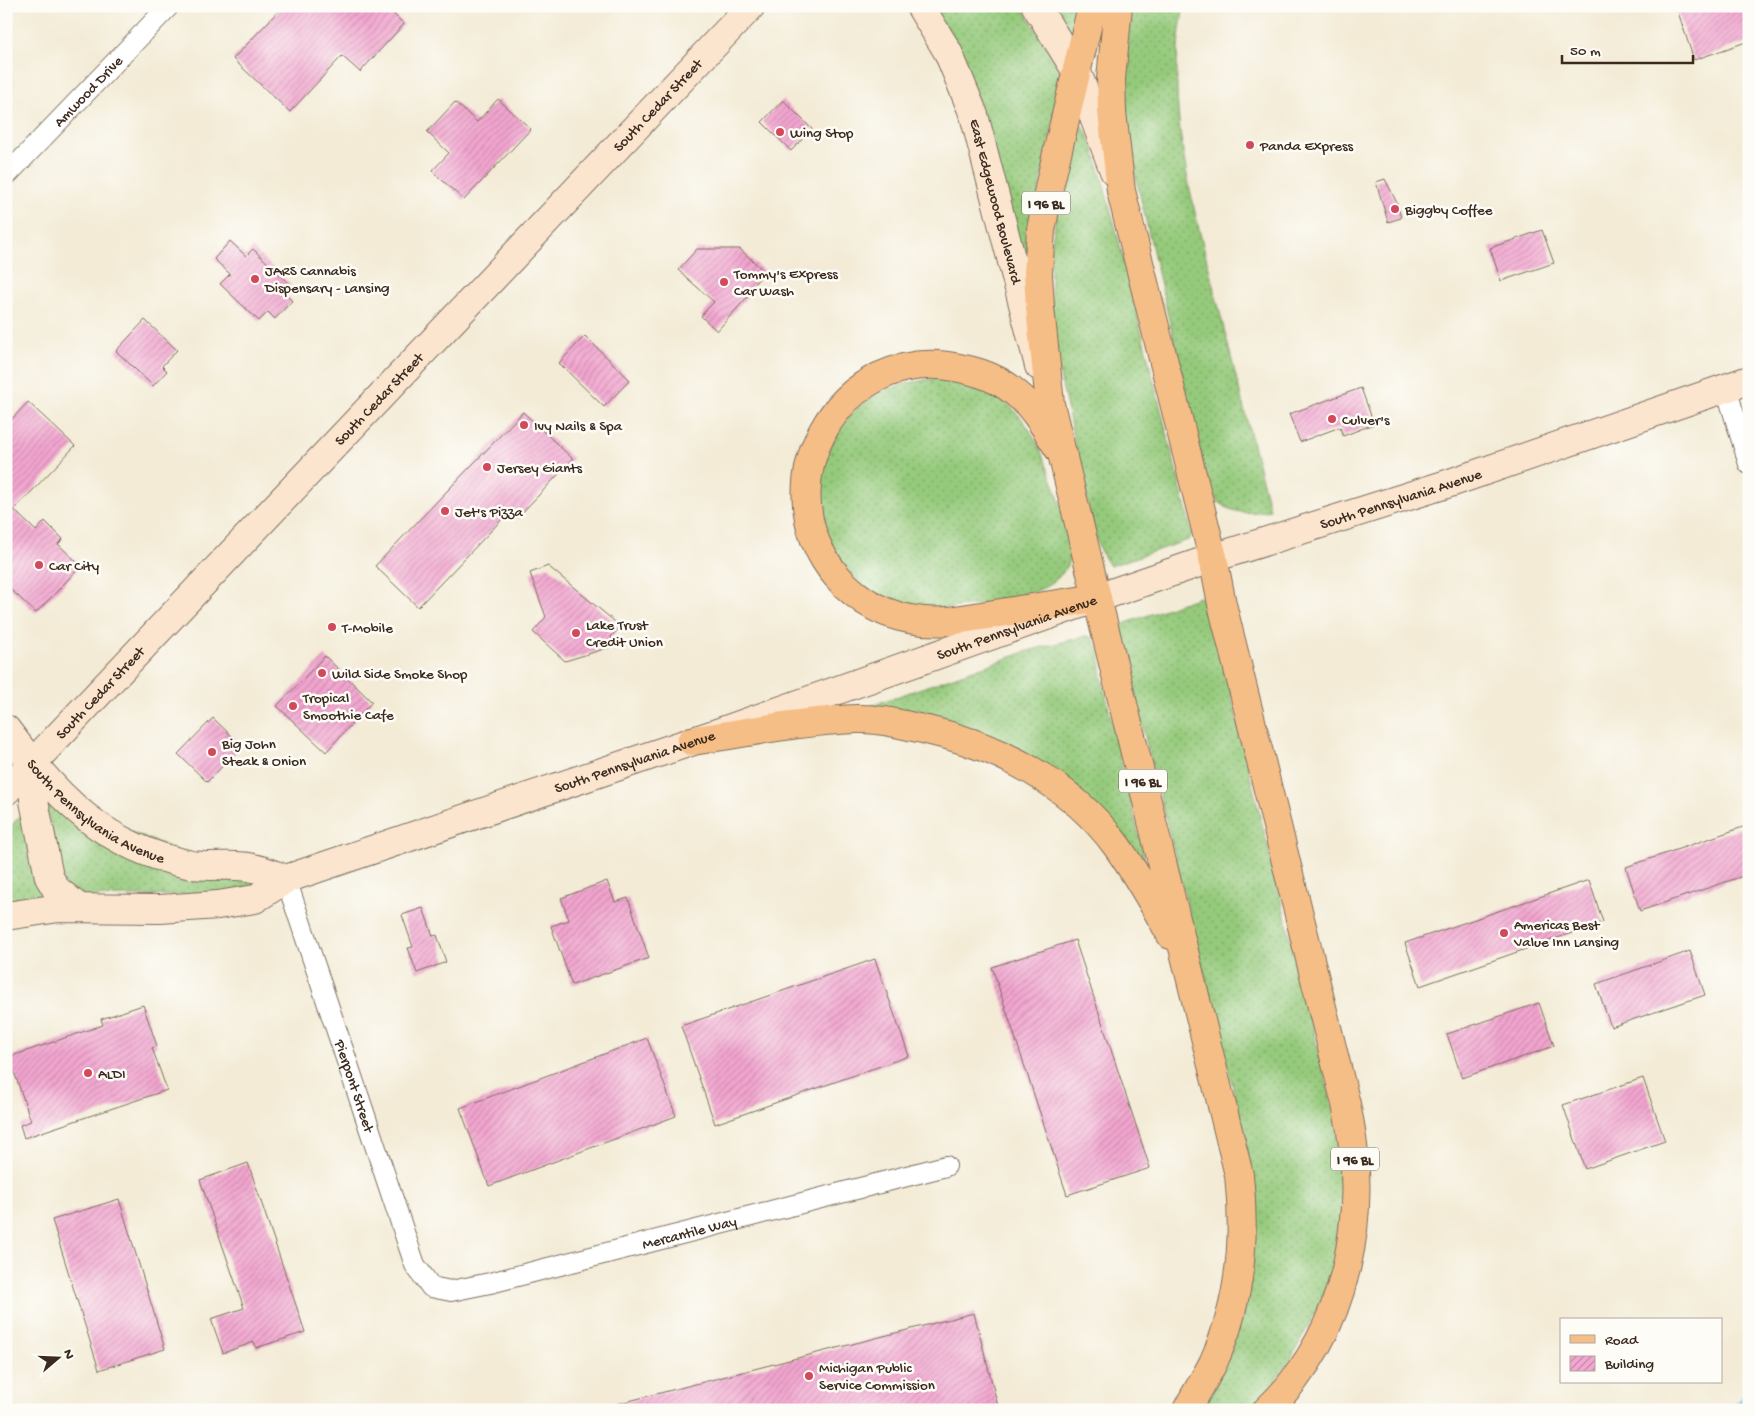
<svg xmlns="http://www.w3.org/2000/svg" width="1755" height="1416" viewBox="0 0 1755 1416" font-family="'Gochi Hand',sans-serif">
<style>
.grass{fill:url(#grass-dots);stroke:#687a4c}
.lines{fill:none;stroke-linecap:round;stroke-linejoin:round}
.stream{stroke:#7db9f0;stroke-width:5}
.building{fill:url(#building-hatch)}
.street-casing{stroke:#7b6e5e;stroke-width:22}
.secondary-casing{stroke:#7b6e5e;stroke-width:30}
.primary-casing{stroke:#7b6e5e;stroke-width:30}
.highway-casing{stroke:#7b6e5e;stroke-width:30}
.street{stroke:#fff;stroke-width:20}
.secondary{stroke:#fbe5cf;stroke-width:28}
.primary{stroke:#f6be87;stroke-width:28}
.highway{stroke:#f6be87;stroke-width:28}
.poi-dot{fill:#d1495b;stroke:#fdfcf7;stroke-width:2}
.labels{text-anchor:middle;stroke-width:5;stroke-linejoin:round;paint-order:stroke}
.shield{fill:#fdfcf7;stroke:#75695f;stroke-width:1}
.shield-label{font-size:14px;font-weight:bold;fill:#3b2a1e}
.street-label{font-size:15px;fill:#3b2a1e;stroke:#fdfcf7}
.poi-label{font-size:15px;fill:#3b2a1e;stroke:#fdfcf7;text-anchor:start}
</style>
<defs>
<pattern id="grass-dots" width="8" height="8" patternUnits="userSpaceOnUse" patternTransform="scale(1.25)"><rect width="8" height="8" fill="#95ca7b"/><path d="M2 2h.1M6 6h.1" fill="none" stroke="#7ba464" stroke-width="1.8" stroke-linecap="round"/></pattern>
<pattern id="building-hatch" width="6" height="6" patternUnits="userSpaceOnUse" patternTransform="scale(1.25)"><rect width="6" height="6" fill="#f3a6d0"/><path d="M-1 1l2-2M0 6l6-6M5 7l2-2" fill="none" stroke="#c687a8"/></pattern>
</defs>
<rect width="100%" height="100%" fill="#fdfcf7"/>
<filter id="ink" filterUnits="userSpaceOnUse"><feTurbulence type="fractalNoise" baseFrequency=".02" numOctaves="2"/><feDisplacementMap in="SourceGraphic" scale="10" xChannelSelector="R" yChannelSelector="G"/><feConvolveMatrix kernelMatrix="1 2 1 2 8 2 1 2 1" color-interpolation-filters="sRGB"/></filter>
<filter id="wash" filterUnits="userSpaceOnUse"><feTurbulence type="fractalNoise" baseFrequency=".0096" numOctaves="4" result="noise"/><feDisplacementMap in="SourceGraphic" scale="20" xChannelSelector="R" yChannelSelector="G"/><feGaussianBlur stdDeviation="1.12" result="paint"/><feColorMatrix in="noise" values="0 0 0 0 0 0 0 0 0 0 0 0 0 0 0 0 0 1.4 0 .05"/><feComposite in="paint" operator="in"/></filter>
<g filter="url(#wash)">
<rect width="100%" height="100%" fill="#f3ebd6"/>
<path class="grass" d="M 930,6 L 1022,6 L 1061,71 L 1062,76 L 1025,262 Z
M 1055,6 L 1080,6 L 1071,34 Z
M 1130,6 L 1184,6 C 1163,108 1192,199 1216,297 C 1234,368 1251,439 1270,510 C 1245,515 1225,514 1209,491 L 1129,148 L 1124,91 Z
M 1083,126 L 1093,146 L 1116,230 L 1192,534 L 1188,540 L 1110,566 L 1100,550 L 1093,529 L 1053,343 L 1050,254 L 1059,198 L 1077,127 Z
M 940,378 C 998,386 1025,409 1046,464 C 1054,486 1075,537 1069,560 C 1058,600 981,605 947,608 C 937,609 925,612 916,610 C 905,607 878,597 870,591 C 850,577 828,546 822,523 C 820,516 821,507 820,500 C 820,489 818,480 822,469 C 845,404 872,386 940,378 Z
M 1199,597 L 1209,606 L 1216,629 L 1246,759 L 1334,1113 L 1342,1175 L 1341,1222 L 1330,1276 L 1322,1299 L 1291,1359 L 1265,1394 L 1249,1410 L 1203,1410 L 1224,1369 L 1253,1266 L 1255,1218 L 1249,1162 L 1242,1124 L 1118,629 L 1126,623 Z
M 1086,636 C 1102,637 1100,671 1103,683 C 1116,741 1130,799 1144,856 L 1144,863 L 1099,812 L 870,706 L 1028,651 Z
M 44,798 L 255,881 L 255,885 L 221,894 L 85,897 L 64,885 Z
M 26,810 L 45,896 L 6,904 L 6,831 Z"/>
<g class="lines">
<path class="stream" d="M 1733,1410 L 1749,1393"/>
</g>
<g id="blocks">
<path class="building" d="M 283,6 L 385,6 L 404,24 L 360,72 L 342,56 L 290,112 L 233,59 Z
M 1676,6 L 1749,6 L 1749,41 L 1694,60 Z
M 498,99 L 531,129 L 464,200 L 432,171 L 449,153 L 427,132 L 455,102 L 477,122 Z
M 783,100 L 812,129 L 791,151 L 762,122 Z
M 1385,179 L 1397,203 L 1401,218 L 1388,222 L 1376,182 Z
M 1542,230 L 1554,263 L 1501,281 L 1490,248 Z
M 230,241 L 246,256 L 253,249 L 291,285 L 284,293 L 292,301 L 275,319 L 268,312 L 259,321 L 220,284 L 230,274 L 214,259 Z
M 697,249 L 740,249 L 765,272 L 746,293 L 748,296 L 717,331 L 701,316 L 714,302 L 678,270 Z
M 145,320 L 177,350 L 162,366 L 167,371 L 153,386 L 116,351 Z
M 585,336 L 630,380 L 604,407 L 559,363 Z
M 1361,388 L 1374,424 L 1343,436 L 1340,427 L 1300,442 L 1289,414 Z
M 28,402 L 75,446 L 14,510 L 36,531 L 45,521 L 63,539 L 58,544 L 81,566 L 36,613 L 6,585 L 6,425 Z
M 523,412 L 573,459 L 517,518 L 510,511 L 418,607 L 375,566 Z
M 548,566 L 620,626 L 611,637 L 614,646 L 565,661 L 533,632 L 546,617 L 530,573 Z
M 325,656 L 372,702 L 326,752 L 277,706 Z
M 213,718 L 242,746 L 207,782 L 178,754 Z
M 1749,825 L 1749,874 L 1640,911 L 1626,867 Z
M 1589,880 L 1603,922 L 1420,986 L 1405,943 Z
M 607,881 L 615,902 L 628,898 L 649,958 L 572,985 L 551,926 L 569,920 L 561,898 Z
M 423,908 L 433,936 L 437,935 L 446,962 L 417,973 L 408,948 L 413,947 L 402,915 Z
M 1075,940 L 1150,1168 L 1067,1195 L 992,967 Z
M 1690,951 L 1705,995 L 1611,1027 L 1596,984 Z
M 875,959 L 909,1056 L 715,1124 L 681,1026 Z
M 1539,1003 L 1554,1046 L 1462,1078 L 1447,1034 Z
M 143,1005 L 157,1046 L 152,1048 L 167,1090 L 24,1138 L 20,1125 L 31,1121 L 9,1057 L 103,1025 L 101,1019 Z
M 647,1038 L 676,1116 L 489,1186 L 460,1108 Z
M 1643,1078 L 1665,1141 L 1585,1169 L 1563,1105 Z
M 248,1163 L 305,1332 L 256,1348 L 254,1342 L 223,1353 L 211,1319 L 244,1308 L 200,1180 Z
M 119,1199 L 165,1349 L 99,1370 L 52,1220 Z
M 974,1313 L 998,1406 L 982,1410 L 614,1410 L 613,1405 Z"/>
</g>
</g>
<g filter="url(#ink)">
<use href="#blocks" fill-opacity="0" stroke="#7b6e5e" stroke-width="1"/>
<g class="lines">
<g class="street-casing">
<g id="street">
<path id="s1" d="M 6,176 L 169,6"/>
<path d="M 1726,388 L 1749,464"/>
<path id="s2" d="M 286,879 L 415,1265 L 431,1287 L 451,1291 L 490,1283 L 946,1166"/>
</g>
</g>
<g class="secondary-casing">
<g id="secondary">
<path id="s3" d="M 920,6 L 948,52 L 974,115 L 1039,366"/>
<path d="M 1036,6 L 1077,72 L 1114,171"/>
<path id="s4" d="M 6,729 C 57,798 105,848 192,865 C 212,868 236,863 253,868 C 264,870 275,875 286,879"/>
<path d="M 33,763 L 34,801 L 49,877 L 56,889 L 78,907"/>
<path id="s5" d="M 6,791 L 751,6"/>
<path id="s6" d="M 6,916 L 59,908 L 160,909 L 218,905 L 255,899 L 286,879 L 714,734 L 1097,598 L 1213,558 L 1450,483 L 1749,380"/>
</g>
</g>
<g class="primary-casing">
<path id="primary" d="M 1118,6 L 1111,79 L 1112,112 L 1121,191 L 1213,558
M 1063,455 C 1049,435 1037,410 1018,395 C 1003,381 983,373 964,369 C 837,337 754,495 845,585 C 874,613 910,624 949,621 L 1097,598 L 1050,404 L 1040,308 L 1038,273 L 1041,230 L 1050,183 L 1092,6"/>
</g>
<g class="highway-casing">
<path id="highway" d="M 1213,558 L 1222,604 L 1346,1104 C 1370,1211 1349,1332 1267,1410
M 1097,598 L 1239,1175 C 1246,1240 1241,1303 1213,1363 C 1205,1379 1195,1394 1187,1410
M 691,741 C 745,733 801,721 856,719 C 879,718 904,725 927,730 C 999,746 1071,784 1116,845 C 1137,874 1154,905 1171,935"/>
</g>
<use href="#street" class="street"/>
<use href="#secondary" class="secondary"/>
<use href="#primary" class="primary"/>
<use href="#highway" class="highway"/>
</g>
</g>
<g class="poi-dot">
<circle cx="780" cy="132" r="5"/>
<circle cx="1250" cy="145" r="5"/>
<circle cx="1395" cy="209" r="5"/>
<circle cx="255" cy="279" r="5"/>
<circle cx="724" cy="282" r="5"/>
<circle cx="1332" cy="419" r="5"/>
<circle cx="524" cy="425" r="5"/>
<circle cx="487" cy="467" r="5"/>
<circle cx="445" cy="511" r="5"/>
<circle cx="39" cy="565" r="5"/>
<circle cx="332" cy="627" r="5"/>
<circle cx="576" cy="633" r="5"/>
<circle cx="322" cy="673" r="5"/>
<circle cx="293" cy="706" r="5"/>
<circle cx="212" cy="752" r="5"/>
<circle cx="1504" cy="933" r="5"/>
<circle cx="88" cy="1073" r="5"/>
<circle cx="809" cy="1376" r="5"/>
</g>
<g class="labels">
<g class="shield">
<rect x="1022" y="191.5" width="48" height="23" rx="4"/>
<rect x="1119" y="769.5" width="48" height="23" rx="4"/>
<rect x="1331" y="1147.5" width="48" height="23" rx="4"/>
</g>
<g class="shield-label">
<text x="1046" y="208">I 96 BL</text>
<text x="1143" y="786">I 96 BL</text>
<text x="1355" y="1164">I 96 BL</text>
</g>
<g class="street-label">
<text dy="5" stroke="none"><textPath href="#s1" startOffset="118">Amwood Drive</textPath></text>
<text dy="5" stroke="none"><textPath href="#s5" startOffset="946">South Cedar Street</textPath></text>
<text dy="5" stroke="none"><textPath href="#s3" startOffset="211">East Edgewood Boulevard</textPath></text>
<text dy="5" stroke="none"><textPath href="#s5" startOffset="541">South Cedar Street</textPath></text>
<text dy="5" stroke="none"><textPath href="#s6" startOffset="1465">South Pennsylvania Avenue</textPath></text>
<text dy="5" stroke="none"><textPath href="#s6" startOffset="1060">South Pennsylvania Avenue</textPath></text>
<text dy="5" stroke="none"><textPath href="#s5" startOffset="136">South Cedar Street</textPath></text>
<text dy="5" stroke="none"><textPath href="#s6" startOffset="655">South Pennsylvania Avenue</textPath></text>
<text dy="5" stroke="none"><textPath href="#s4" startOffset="124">South Pennsylvania Avenue</textPath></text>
<text dy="5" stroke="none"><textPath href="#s2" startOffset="218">Pierpont Street</textPath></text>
<text dy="5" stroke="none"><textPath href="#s2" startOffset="700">Mercantile Way</textPath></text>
</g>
<g class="poi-label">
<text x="790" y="137">Wing Stop</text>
<text x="1260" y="150">Panda Express</text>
<text x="1405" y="214">Biggby Coffee</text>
<text x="265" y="275">JARS Cannabis<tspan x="265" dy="17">Dispensary - Lansing</tspan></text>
<text x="734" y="278">Tommy's Express<tspan x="734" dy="17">Car Wash</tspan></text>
<text x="1342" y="424">Culver's</text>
<text x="534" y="430">Ivy Nails &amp; Spa</text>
<text x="497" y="472">Jersey Giants</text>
<text x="455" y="516">Jet's Pizza</text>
<text x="49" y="570">Car City</text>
<text x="586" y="629">Lake Trust<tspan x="586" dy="17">Credit Union</tspan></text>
<text x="342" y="632">T-Mobile</text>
<text x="332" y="678">Wild Side Smoke Shop</text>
<text x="303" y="702">Tropical<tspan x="303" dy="17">Smoothie Cafe</tspan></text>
<text x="222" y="748">Big John<tspan x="222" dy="17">Steak &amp; Onion</tspan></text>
<text x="1514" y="929">Americas Best<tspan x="1514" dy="17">Value Inn Lansing</tspan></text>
<text x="98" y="1078">ALDI</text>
<text x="819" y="1372">Michigan Public<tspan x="819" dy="17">Service Commission</tspan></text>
</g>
</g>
<rect width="1755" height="1416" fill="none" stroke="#fdfcf7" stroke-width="25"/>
<rect x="1560" y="1318" width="162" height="65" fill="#fdfcf7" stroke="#afa8a0"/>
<rect x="1570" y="1335" width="25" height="8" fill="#f6be87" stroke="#afa8a0"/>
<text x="1605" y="1344" font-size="15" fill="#3b2a1e">Road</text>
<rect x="1570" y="1356" width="25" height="15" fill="url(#building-hatch)" stroke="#afa8a0"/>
<text x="1605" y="1368" font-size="15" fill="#3b2a1e">Building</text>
<g transform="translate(58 1358) rotate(71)" stroke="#fdfcf7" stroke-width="4" paint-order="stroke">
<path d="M0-4L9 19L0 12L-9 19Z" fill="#3b2a1e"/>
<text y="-8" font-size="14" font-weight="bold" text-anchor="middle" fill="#3b2a1e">N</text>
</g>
<path d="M1562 55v8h131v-8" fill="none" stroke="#3b2a1e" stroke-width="2.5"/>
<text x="1570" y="55" font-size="15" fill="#3b2a1e" stroke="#fdfcf7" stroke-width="4" paint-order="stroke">50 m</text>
</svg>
